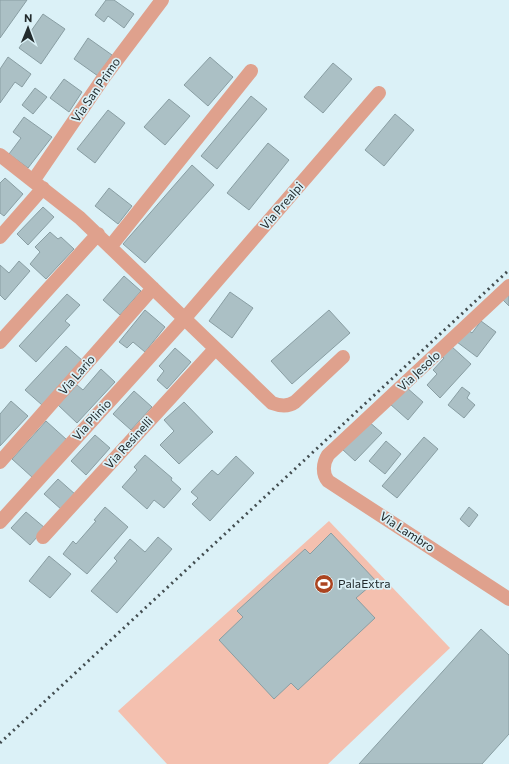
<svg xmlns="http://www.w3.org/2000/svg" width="509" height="764" viewBox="0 0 509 764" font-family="Commissioner,sans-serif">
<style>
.green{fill:#f4c0af}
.building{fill:#abc0c5;stroke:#899ea3}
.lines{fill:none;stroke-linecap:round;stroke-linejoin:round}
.street{stroke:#dfa18d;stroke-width:14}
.rail{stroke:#424d50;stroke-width:3;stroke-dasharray:2 4;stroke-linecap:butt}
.labels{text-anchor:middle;stroke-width:3.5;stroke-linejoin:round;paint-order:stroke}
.street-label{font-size:12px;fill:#232b2d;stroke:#dbf1f7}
.poi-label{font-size:12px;fill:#232b2d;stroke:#dbf1f7;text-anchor:start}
</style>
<rect width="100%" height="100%" fill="#dbf1f7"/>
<path class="green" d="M 329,521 L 450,648 L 328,764 L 167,764 L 118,711 Z"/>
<path class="building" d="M 0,0 L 27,0 L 0,38 Z
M 106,0 L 114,0 L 134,14 L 124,28 L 108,16 L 104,22 L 95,15 Z
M 43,14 L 65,29 L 41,64 L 19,48 Z
M 88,38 L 112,55 L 98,76 L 74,59 Z
M 8,57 L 31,74 L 22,87 L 15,82 L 0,103 L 0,69 Z
M 210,57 L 233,77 L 208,106 L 184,85 Z
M 333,63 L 352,79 L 323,113 L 304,97 Z
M 64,79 L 82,92 L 69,112 L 50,98 Z
M 35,88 L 47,97 L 33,114 L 22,105 Z
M 251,96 L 267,109 L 217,169 L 201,156 Z
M 169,99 L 190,116 L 165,145 L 144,127 Z
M 108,110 L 125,123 L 95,163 L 77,149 Z
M 395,114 L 414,130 L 384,166 L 365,150 Z
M 24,117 L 52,137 L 28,168 L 9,154 L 21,138 L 13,132 Z
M 268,143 L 289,160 L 249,210 L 227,193 Z
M 192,165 L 214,185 L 145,263 L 123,244 Z
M 5,178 L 23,194 L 4,216 L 0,213 L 0,183 Z
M 109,188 L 132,206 L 118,224 L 95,206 Z
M 43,207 L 54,217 L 28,245 L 17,234 Z
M 50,232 L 58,239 L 61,237 L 74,249 L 46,279 L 30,264 L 40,252 L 35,247 Z
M 19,261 L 30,271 L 5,300 L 0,295 L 0,265 L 9,273 Z
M 124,276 L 141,291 L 120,315 L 103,300 Z
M 509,289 L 509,306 L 500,297 Z
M 230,292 L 253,308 L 232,338 L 209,321 Z
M 67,294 L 80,305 L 65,321 L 70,325 L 36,362 L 19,346 Z
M 145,310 L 165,327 L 145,352 L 133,342 L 127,348 L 119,342 Z
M 329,310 L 350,333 L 292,384 L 271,361 Z
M 481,321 L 496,332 L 477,357 L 457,342 L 467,329 L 472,333 Z
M 66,346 L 83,361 L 42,405 L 25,390 Z
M 451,346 L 471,364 L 440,398 L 427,385 L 437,374 L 433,370 L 444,358 L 441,356 Z
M 175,348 L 191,362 L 167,389 L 157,380 L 164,371 L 159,366 Z
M 101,369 L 115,382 L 77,423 L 58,405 L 77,385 L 83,390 Z
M 406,387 L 423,402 L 408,420 L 390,404 Z
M 462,387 L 470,393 L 467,398 L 475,405 L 464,418 L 448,405 Z
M 134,391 L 152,407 L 131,430 L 113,414 Z
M 11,401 L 28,416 L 0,446 L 0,414 Z
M 184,402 L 213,432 L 179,464 L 160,445 L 174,431 L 164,420 Z
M 46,421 L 67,440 L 33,478 L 12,459 Z
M 368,421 L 382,433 L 355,461 L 342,449 Z
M 95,435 L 110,448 L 86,475 L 71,461 Z
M 424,437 L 438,449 L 397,498 L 382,486 Z
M 386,441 L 401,454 L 385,474 L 369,461 Z
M 145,455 L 172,478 L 171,480 L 181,489 L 164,508 L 154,500 L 147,509 L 122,487 L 137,470 L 134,467 Z
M 236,456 L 254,473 L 210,521 L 192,504 L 198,498 L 191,492 L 212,470 L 218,475 Z
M 58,479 L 76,495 L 62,510 L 44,494 Z
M 105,507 L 128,527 L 87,574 L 63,554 L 73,541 L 76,544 L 96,521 L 94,520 Z
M 469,507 L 478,515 L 469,527 L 460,519 Z
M 26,512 L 45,528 L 30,545 L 11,528 Z
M 331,533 L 376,581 L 356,598 L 375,618 L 298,690 L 291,683 L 274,699 L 219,640 L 243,617 L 237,611 L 305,549 L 310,554 Z
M 158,537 L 172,549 L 117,613 L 91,591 L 117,561 L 114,558 L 130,539 L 145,552 Z
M 49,556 L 71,574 L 50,598 L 29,581 Z
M 481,629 L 509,655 L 509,734 L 482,764 L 359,764 Z"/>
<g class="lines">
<path class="street" d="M 0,155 L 80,218 L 272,403 C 280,406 288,407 295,402 L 343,357
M 33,181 L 104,77 L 162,0
M 0,237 L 43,188
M 110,247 L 251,71
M 509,286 L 328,455 C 323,463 322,474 328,481 L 509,599
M 0,342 L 98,234
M 0,462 L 153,288
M 0,522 L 184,319 L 379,93
M 43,537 L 215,349"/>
<path class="rail" d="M 0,743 L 509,270"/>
</g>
<defs>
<g id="stadium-disc" transform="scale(1)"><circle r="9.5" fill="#ac4521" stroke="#dbf1f7"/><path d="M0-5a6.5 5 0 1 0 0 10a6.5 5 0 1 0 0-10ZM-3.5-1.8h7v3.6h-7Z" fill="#fff"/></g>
</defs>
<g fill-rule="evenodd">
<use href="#stadium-disc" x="324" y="584"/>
</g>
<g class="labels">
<g class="street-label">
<text transform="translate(96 90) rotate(-55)" y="4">Via San Primo</text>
<text transform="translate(282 206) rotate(-49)" y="4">Via Prealpi</text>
<text transform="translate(419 371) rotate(-43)" y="4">Via Jesolo</text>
<text transform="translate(77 375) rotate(-49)" y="4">Via Lario</text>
<text transform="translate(92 420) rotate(-48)" y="4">Via Plinio</text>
<text transform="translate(129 443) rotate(-48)" y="4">Via Resinelli</text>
<text transform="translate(407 532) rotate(33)" y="4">Via Lambro</text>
</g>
<g class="poi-label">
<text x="338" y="588">PalaExtra</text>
</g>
</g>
<g transform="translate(28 28) rotate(1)" stroke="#dbf1f7" stroke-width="3" paint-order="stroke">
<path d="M0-3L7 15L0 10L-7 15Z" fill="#232b2d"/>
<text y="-6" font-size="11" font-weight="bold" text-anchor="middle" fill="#232b2d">N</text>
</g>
</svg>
